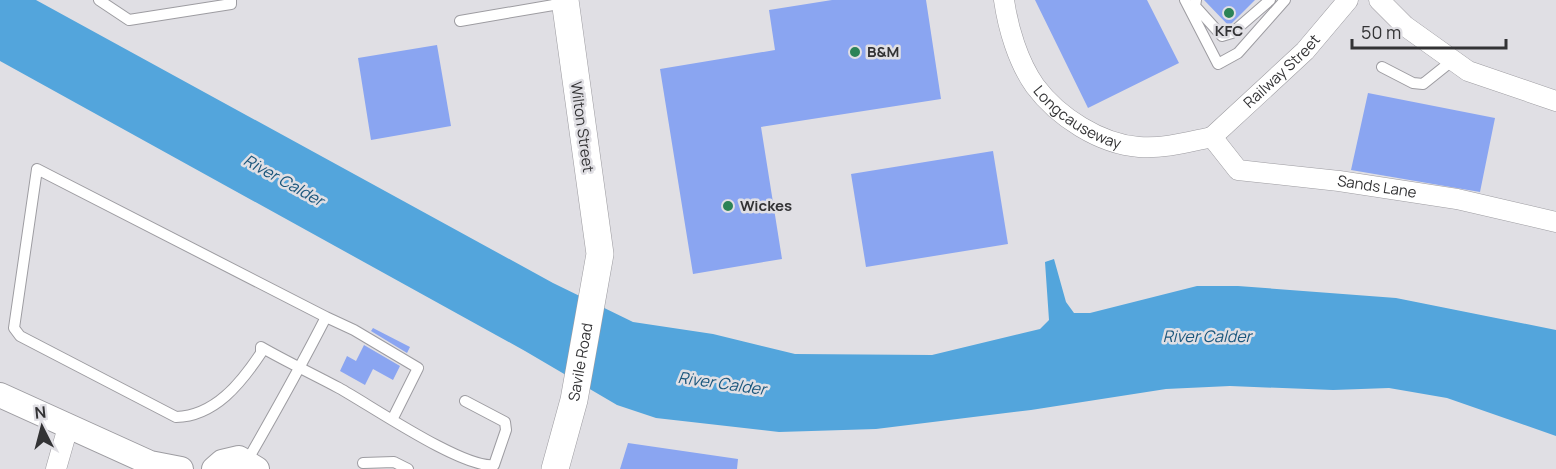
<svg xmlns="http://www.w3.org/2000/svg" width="1556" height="469" viewBox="0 0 1556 469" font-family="Manrope,sans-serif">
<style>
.water{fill:#53a5dc}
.building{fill:#8aa5f1}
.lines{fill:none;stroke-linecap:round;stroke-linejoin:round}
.service-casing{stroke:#9d9ca1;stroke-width:12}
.minor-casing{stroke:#9d9ca1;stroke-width:21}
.tertiary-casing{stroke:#9d9ca1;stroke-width:26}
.secondary-casing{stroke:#9d9ca1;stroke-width:28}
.service{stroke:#fff;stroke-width:10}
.minor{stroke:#fff;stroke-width:20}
.tertiary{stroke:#fff;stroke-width:24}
.secondary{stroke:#fff;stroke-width:27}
.poi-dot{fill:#2c8357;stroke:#e0dfe4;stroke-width:2}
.labels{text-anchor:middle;stroke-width:5;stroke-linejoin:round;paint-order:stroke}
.poi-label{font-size:15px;font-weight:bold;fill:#333335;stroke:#e0dfe4;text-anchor:start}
.street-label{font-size:15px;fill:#333335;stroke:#e0dfe4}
.water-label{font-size:16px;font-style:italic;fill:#1a567c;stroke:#e0dfe4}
</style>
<rect width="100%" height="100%" fill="#e0dfe4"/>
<path class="water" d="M 0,0 L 36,0 L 553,283 L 633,322 L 713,334 L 795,354 L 932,355 L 1040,329 L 1049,320 L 1045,262 L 1054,259 L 1066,302 L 1074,313 L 1090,313 L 1197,286 L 1238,286 L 1396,298 L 1556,330 L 1556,436 L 1447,398 L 1389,388 L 1333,390 L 1230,386 L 1166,389 L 1031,410 L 876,429 L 779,432 L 656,418 L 617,405 L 525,351 L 0,61 Z"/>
<path class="building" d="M 832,0 L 926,0 L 941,99 L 761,127 L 782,259 L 693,274 L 660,69 L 775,50 L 769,10 Z
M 1035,0 L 1147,0 L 1179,63 L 1088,108 Z
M 1204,0 L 1255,0 L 1229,26 Z
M 437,45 L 451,126 L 371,140 L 358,58 Z
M 1368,93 L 1495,118 L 1480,192 L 1351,170 Z
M 993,151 L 1008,244 L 866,267 L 851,174 Z
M 373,328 L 410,347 L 407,353 L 371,331 Z
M 364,345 L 400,366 L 393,380 L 373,369 L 365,385 L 340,371 L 347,356 L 356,361 Z
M 628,443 L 738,459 L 737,469 L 620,469 Z"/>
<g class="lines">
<g class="service-casing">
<path id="service" d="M 99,0 L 129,20 L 231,4 L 231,0
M 1185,0 L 1218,64 L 1238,53 L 1285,0
M 1196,0 L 1195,6 L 1222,36 L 1232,33 L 1270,0
M 460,21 L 565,3
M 1382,67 L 1413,83 L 1423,84 L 1453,60
M 326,317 L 354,330 L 418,368 L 392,420
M 247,461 C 274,414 301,366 326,317 L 37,169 L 14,328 L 20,336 L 176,417 C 215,416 241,383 261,353 L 261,347 C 287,362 313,374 339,388 C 370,405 463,469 494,465 L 506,430 L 505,422 L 465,401
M 363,463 L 394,462 L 408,469"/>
</g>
<g class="minor-casing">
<g id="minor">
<path id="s1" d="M 1004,0 C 1008,28 1018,62 1035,86 C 1058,117 1100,144 1139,147 C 1164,149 1188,142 1212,137"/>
<path d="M 1379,0 L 1405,26 L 1468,71 L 1556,101"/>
<path id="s2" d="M 1212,137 L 1238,170 L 1339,181 L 1457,199 L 1556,222"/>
<path id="s3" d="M 1212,137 L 1305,51 L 1348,0"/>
<path d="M 56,469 L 68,427"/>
</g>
</g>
<g class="tertiary-casing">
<path id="tertiary" d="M 0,395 L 150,463 L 181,469
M 214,469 L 222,462 L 239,458 L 257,469"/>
</g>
<g class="secondary-casing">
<g id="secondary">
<path id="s4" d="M 555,469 L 574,400 L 600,254 L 565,0"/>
</g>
</g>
<use href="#service" class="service"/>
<use href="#minor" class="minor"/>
<use href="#tertiary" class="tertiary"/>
<use href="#secondary" class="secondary"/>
</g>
<g class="poi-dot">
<circle cx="1229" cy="13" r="6"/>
<circle cx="855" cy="52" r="6"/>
<circle cx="728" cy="206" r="6"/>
</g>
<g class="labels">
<g class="poi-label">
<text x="1229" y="36" text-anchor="middle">KFC</text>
<text x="867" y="57">B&amp;M</text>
<text x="740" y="211">Wickes</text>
</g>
<g class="street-label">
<text dy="5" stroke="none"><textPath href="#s3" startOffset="96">Railway Street</textPath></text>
<text dy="5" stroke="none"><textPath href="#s1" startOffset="146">Longcauseway</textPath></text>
<text transform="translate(582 127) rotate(82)" y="5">Wilton Street</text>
<text dy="5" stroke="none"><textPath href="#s2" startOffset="182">Sands Lane</textPath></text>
<text dy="5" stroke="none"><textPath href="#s4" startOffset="110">Savile Road</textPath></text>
</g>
<g class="water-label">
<text transform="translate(284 180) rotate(29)" y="6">River Calder</text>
<text x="1207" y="342">River Calder</text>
<text transform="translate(722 383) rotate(8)" y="6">River Calder</text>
</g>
</g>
<g transform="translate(42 427) rotate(354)" stroke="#e0dfe4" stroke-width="4.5" paint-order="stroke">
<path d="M0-4.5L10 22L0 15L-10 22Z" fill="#333335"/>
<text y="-9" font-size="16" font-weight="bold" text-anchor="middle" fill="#333335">N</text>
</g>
<path d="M1352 39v9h154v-9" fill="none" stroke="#333335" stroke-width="3"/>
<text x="1361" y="39" font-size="18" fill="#333335" stroke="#e0dfe4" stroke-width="4.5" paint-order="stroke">50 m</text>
</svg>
